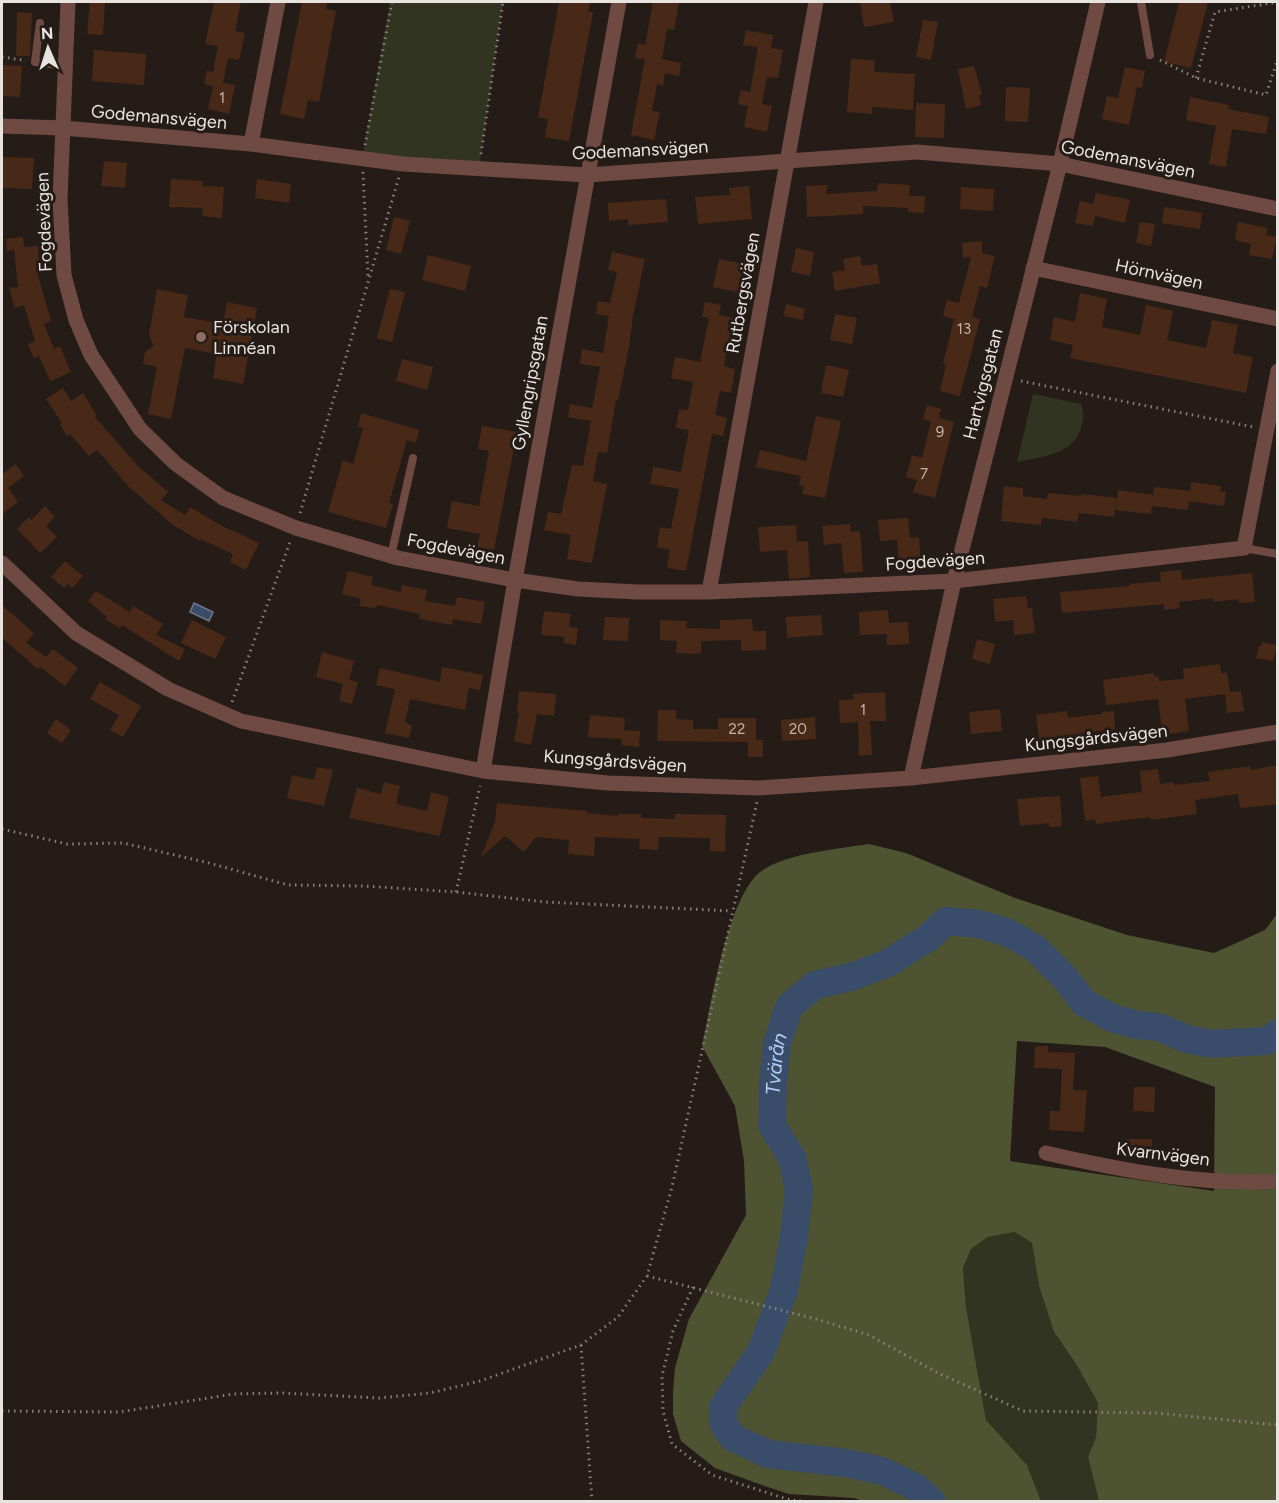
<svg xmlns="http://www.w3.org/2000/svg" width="1279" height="1503" viewBox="0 0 1279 1503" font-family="Figtree,sans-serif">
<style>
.green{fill:#303420}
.forest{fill:#4e5431;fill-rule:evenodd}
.water{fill:#394c69;stroke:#6e798d;stroke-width:1.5}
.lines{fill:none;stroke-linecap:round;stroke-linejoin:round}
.river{stroke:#394c69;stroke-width:28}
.building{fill:#482917}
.path{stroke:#89817d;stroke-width:3;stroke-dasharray:1.5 4.5;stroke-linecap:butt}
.service{stroke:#6f4a43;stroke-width:8}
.minor{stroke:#6f4a43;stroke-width:15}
.education-dot{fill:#8d6e63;stroke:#251c17;stroke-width:2}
.labels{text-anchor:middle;stroke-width:6;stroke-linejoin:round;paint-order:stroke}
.number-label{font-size:15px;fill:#c1b4ae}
.street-label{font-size:18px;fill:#e9e3e0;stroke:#251c17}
.poi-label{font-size:18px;fill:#e9e3e0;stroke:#251c17;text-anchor:start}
.water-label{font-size:20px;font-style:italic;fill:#b0ccf7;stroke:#251c17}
</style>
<rect width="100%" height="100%" fill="#251c17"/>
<path class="green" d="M 390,2 L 503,2 L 479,169 L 362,159 Z
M 1033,394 L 1081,404 C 1084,411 1084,416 1082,423 C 1077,455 1043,456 1017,462 Z
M 1016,1232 L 1032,1243 L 1039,1286 L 1054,1332 L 1076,1364 L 1098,1403 L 1096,1437 L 1088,1457 L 1099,1501 L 1041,1501 L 1027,1465 L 986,1420 L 966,1307 L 963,1268 L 971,1249 L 988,1237 Z"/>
<path class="forest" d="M 869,844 L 906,853 L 1015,898 L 1127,935 L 1214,953 L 1265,930 L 1277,914 L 1277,1501 L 1099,1501 L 1088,1457 L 1096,1437 L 1098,1403 L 1076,1364 L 1054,1332 L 1039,1286 L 1032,1243 L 1015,1232 L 988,1237 L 971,1249 L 963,1268 L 966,1307 L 986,1420 L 1027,1465 L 1041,1501 L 866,1502 L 854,1498 L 789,1494 L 762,1485 L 715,1468 L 681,1441 L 673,1414 L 673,1393 L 675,1368 L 689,1319 L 746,1215 L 744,1161 L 735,1106 L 702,1046 C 711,1006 728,892 763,870 C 788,853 839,849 869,844 ZM 1017,1041 L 1105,1047 L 1215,1087 L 1214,1191 L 1010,1161 Z"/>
<path class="water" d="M 194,603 L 213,612 L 209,621 L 190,612 Z"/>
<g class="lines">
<path class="river" id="s1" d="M 932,1502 L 917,1488 L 882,1471 L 846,1463 L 768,1454 L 732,1437 L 723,1423 L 723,1407 L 761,1352 L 784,1290 L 794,1237 L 799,1189 L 792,1158 L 772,1125 L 773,1084 L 777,1044 L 789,1007 L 815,985 L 854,976 L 888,963 L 929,937 L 946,921 L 979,924 L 1006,932 L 1035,948 L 1067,980 L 1083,1002 L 1112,1018 L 1137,1025 L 1159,1027 L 1186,1039 L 1212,1044 L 1266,1041 L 1278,1033"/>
</g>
<path class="building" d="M 90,2 L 105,2 L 103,35 L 87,34 Z
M 214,2 L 241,2 L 235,31 L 245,33 L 239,60 L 228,58 L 223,83 L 235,85 L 229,114 L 208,109 L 213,86 L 204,84 L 207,71 L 213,72 L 218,46 L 205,44 Z
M 302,2 L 327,2 L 326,9 L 336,11 L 319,102 L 308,100 L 304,119 L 280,114 Z
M 559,2 L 590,2 L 588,12 L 593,12 L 569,141 L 545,137 L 548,119 L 538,117 Z
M 653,2 L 679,2 L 674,30 L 667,29 L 662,59 L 681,63 L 679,76 L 665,73 L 663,86 L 657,84 L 652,111 L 660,112 L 654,140 L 631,135 L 645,59 L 635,58 L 638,43 L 645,45 Z
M 860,2 L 890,2 L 894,22 L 864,27 Z
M 1179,2 L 1208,2 L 1191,68 L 1164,62 Z
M 17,12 L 32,13 L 30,56 L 16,56 Z
M 923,20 L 938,22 L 931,60 L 916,57 Z
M 746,30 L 773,35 L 771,48 L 783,50 L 778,78 L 767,77 L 762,104 L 772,106 L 767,132 L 744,127 L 748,106 L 738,104 L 741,90 L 750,92 L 758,47 L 743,45 Z
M 94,50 L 146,54 L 144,85 L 92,81 Z
M 851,59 L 875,60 L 874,72 L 915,74 L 913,110 L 872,107 L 872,114 L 847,112 Z
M 2,65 L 22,66 L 20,97 L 2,96 Z
M 974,66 L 982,94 L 979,95 L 981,105 L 966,109 L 958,69 Z
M 1125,67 L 1145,71 L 1142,88 L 1137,87 L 1129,125 L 1102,119 L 1107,96 L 1118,98 Z
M 1006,87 L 1030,88 L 1028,122 L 1005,121 Z
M 1190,97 L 1229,105 L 1228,109 L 1269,117 L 1266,134 L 1232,129 L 1226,167 L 1209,164 L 1216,126 L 1186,120 Z
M 916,103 L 945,104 L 944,138 L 915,137 Z
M 2,157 L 34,158 L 32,189 L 2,188 Z
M 104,161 L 127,163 L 125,188 L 101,186 Z
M 171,179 L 203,181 L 202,186 L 224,187 L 222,218 L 202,216 L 203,208 L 169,207 Z
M 257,179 L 291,184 L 289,203 L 255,198 Z
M 878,183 L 910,185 L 909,196 L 925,196 L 924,213 L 908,212 L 908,208 L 863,206 L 863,214 L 807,217 L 806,186 L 828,185 L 826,194 L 877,191 Z
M 749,186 L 752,219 L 698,224 L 695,197 L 730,195 L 729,188 Z
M 961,187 L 994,189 L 993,211 L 960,209 Z
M 1096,193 L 1130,200 L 1125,223 L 1095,216 L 1093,226 L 1075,223 L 1080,201 L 1093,204 Z
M 666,199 L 668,222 L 628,225 L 628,219 L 609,221 L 608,203 Z
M 1164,207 L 1202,213 L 1200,229 L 1162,223 Z
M 394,217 L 410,221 L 401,254 L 386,250 Z
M 1140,222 L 1155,224 L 1151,246 L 1136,243 Z
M 1238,222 L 1268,228 L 1266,235 L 1277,237 L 1272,259 L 1249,255 L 1251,244 L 1235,240 Z
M 23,237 L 24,247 L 38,246 L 40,272 L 37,272 L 51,321 L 44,324 L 54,349 L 60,346 L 71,372 L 50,381 L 39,356 L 34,358 L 28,344 L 35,341 L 24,305 L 15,308 L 9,288 L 18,287 L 14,250 L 7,251 L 6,239 Z
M 982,241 L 982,253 L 995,256 L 987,288 L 980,286 L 972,317 L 980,319 L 960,396 L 940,391 L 946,365 L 943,364 L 954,319 L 943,316 L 947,300 L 959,303 L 971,257 L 963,258 L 962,243 Z
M 796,248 L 814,252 L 810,276 L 791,272 Z
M 612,252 L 645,259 L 633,316 L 629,347 L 618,401 L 616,400 L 607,453 L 598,452 L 593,481 L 607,484 L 592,563 L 567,559 L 571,535 L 544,530 L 548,512 L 561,514 L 572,465 L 583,466 L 591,421 L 568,417 L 570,404 L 592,408 L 600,367 L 580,364 L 582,349 L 603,353 L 609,316 L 596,314 L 598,301 L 610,303 L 617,272 L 608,270 Z
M 428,255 L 471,266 L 465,291 L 422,280 Z
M 860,256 L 862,266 L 877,264 L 880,283 L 835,291 L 832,272 L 845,270 L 843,259 Z
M 719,259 L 744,264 L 738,292 L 713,287 Z
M 157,289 L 188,295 L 184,317 L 223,324 L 227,302 L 257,308 L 243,384 L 213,378 L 217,354 L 185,348 L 171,419 L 148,414 L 157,367 L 143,364 L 145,352 L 154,346 L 149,335 Z
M 390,289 L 405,292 L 392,342 L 377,338 Z
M 1080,293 L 1107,299 L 1102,327 L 1140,335 L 1146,305 L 1173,311 L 1167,340 L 1206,348 L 1212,320 L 1238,325 L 1233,353 L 1253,357 L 1246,393 L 1070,358 L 1073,345 L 1050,340 L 1054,317 L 1075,322 Z
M 705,302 L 721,305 L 719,315 L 733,318 L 724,366 L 735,369 L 731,393 L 720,391 L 715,415 L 727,418 L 723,436 L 712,434 L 686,571 L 667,568 L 670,550 L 657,547 L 660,527 L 671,529 L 679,489 L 650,484 L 653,467 L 681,472 L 689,430 L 676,428 L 679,409 L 688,410 L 693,382 L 671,378 L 675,357 L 700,362 L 709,318 L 702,316 Z
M 786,304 L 805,309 L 803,320 L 783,316 Z
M 835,314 L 857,318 L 852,344 L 830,340 Z
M 402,359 L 433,367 L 427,390 L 396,381 Z
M 826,365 L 849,370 L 843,397 L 821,393 Z
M 63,388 L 71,401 L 83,393 L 97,416 L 95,417 L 137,465 L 168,492 L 161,500 L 185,515 L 190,507 L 220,525 L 259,543 L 246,570 L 230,562 L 233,554 L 201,539 L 200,541 L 173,525 L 129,487 L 97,450 L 89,456 L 70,434 L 67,436 L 60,425 L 62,423 L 46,399 Z
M 927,405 L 941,409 L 939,418 L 954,422 L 935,498 L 913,492 L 917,480 L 906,477 L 912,455 L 922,458 L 931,421 L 923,419 Z
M 361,413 L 419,430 L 416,443 L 407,440 L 389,503 L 393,504 L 386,528 L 328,512 L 343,460 L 353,464 L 363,428 L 358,427 Z
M 816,416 L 841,421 L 825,498 L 802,494 L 804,486 L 799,485 L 801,476 L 756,467 L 760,450 L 806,461 Z
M 482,426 L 517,432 L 494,550 L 477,547 L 480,534 L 447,528 L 452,501 L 479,506 L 489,451 L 478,449 Z
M 16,464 L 24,476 L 8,488 L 18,502 L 2,514 L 2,474 Z
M 1191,482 L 1221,486 L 1220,491 L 1226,492 L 1224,506 L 1189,501 Z
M 1004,486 L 1023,488 L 1023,496 L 1047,499 L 1048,493 L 1081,496 L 1081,494 L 1117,498 L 1114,517 L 1079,513 L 1077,522 L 1042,518 L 1041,525 L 1001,521 Z
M 1154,487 L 1190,491 L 1188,510 L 1152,506 Z
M 1118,490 L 1153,495 L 1151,514 L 1116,510 Z
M 45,506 L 55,517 L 46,526 L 57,537 L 40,553 L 17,529 L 29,517 L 31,520 Z
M 908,518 L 910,538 L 919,537 L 921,567 L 899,569 L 897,540 L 880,541 L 878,520 Z
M 850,524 L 851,532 L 860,531 L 863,572 L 844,573 L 841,543 L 824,545 L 822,526 Z
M 796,525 L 797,542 L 808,541 L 810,577 L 789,579 L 787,550 L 760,552 L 758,527 Z
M 65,561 L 83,576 L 72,588 L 67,584 L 64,588 L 51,577 Z
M 1181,570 L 1182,580 L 1252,573 L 1255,602 L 1239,603 L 1239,599 L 1213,602 L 1213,598 L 1179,602 L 1180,608 L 1164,610 L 1164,604 L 1062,613 L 1060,592 L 1130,586 L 1130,584 L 1161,581 L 1160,572 Z
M 348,571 L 373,577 L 371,585 L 401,592 L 402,585 L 427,590 L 425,601 L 455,606 L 457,597 L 485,602 L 481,624 L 453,619 L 452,625 L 419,619 L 420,614 L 377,605 L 376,608 L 359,606 L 361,599 L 342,594 Z
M 96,591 L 130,612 L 133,606 L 163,624 L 156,635 L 185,649 L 179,661 L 122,625 L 120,628 L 105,619 L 107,617 L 88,601 Z
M 1026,596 L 1028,608 L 1032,608 L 1035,633 L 1014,635 L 1013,620 L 995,622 L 993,599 Z
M 2,605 L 34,633 L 26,643 L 46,657 L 53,649 L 78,668 L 65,686 L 40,667 L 38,669 L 2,638 Z
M 888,610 L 889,623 L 908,622 L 909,644 L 887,645 L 887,634 L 860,635 L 859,612 Z
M 544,611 L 571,614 L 569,627 L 578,628 L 576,645 L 564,643 L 564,637 L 541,635 Z
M 821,615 L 823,635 L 787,638 L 786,617 Z
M 605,617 L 629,618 L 628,641 L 603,640 Z
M 752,619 L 753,631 L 766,631 L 766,650 L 741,651 L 741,640 L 701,641 L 701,654 L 676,653 L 677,641 L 660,640 L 660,620 L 687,621 L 686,628 L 720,629 L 720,620 Z
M 192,620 L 226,637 L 215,659 L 181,643 Z
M 977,639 L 995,644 L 990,664 L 972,659 Z
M 1262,642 L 1277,645 L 1273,661 L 1256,658 L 1259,646 L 1262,646 Z
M 322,652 L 354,661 L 349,680 L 358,682 L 352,704 L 339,701 L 343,684 L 316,677 Z
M 1220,664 L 1221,673 L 1227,673 L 1230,692 L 1241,691 L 1244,711 L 1227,713 L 1225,694 L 1185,699 L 1189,731 L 1163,735 L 1158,699 L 1106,705 L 1103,680 L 1154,673 L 1154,676 L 1159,677 L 1159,681 L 1184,679 L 1183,669 Z
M 442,667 L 483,675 L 480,690 L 469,688 L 465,710 L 410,699 L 405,723 L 412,725 L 409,738 L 385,733 L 395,689 L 376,685 L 380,668 L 440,682 Z
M 100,682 L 141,706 L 123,737 L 110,730 L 119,715 L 90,699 Z
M 519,691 L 556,694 L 554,716 L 537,714 L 531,745 L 514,741 L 519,713 L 517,712 Z
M 885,692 L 886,721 L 870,721 L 872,755 L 859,756 L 858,722 L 840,723 L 839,700 L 853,699 L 853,694 Z
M 1000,709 L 1002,731 L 971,734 L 969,712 Z
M 658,710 L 676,710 L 676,719 L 693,720 L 693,729 L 718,729 L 718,718 L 756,718 L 756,740 L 763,740 L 763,757 L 748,757 L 748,742 L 657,741 Z
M 1067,711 L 1068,718 L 1102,714 L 1102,712 L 1114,711 L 1115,729 L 1039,739 L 1036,715 Z
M 590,715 L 625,718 L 624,730 L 640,731 L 639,747 L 621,745 L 622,739 L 588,737 Z
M 815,717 L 816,739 L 782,741 L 781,720 Z
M 56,719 L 71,730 L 62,743 L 47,733 Z
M 1278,765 L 1278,804 L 1240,808 L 1238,794 L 1195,800 L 1197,814 L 1151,820 L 1150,817 L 1096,824 L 1095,819 L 1085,821 L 1080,778 L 1098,776 L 1101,797 L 1142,792 L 1140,771 L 1158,769 L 1160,784 L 1174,782 L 1174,785 L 1210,781 L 1208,772 L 1250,766 L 1251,770 Z
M 317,767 L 333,770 L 324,806 L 287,798 L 292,775 L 314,780 Z
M 384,782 L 400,786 L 396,804 L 427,811 L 431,792 L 449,797 L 440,836 L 349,818 L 357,788 L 381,794 Z
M 1060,796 L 1062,826 L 1049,827 L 1049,823 L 1020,826 L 1017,799 Z
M 497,803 L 587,811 L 587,813 L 618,816 L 618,814 L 641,814 L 641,818 L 675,819 L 675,814 L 726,815 L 725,852 L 710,851 L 710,838 L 659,837 L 658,850 L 639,849 L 640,839 L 595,837 L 594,856 L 568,854 L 569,840 L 536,837 L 524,852 L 505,836 L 481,857 L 495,822 Z
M 1035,1046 L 1048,1046 L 1048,1052 L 1075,1053 L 1073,1090 L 1087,1090 L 1084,1132 L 1049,1130 L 1050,1111 L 1060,1111 L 1062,1069 L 1034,1068 Z
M 1134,1087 L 1155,1087 L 1154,1112 L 1133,1111 Z
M 1126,1139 L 1152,1139 L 1152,1158 L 1126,1158 Z"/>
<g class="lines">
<path class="path" d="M 2,57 L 23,60
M 1160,60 L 1196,78 L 1266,95 L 1278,58
M 1196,78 L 1215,12 L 1278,2
M 365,145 L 392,2
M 481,154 L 503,2
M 363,172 L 368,277
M 1021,381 L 1253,427
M 300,513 L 399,177
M 232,702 L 290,542
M 2,829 L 67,844 L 123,843 L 209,863 L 288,885 L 364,886 L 456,892 L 545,902 L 732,911
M 456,892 L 480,786
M 647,1276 L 816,1319 L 869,1335 L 938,1373 L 1023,1411 L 1156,1413 L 1278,1425
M 693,1287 L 673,1331 L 662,1376 L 663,1411 L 672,1444 L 712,1475 L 790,1500 L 809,1502
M 581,1345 L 592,1502
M 2,1411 L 119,1412 L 234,1394 L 282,1393 L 379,1398 L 430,1393 L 480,1381 L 581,1345 L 618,1317 L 647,1276 L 672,1187 L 757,802"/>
<path class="service" d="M 1141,2 L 1150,55
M 40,23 L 35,62 L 65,66
M 1244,548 L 1278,554
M 391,556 L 413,458"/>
<path class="minor" d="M 68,2 L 60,199 L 64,275 L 76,320 L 91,355 L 140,429 L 176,464 L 223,498 L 296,528 L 398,558 L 515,580 L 578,589 L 638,592 L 709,592 L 954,581 L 1244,548 L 1278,371
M 2,126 L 63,128 L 251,144 L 403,164 L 587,175 L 917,152 L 1060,164 L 1278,209
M 251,144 L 278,2
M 1033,268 L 1278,319
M 2,563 L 76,633 L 168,689 L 241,721 L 483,771 L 608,783 L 759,788 L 911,778 L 1167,750 L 1278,732
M 709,592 L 816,2
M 483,771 L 515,580 L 619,2
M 911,778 L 954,581 L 1060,164 L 1098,2
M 1046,1153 C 1120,1170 1202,1186 1278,1181"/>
</g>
<circle class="education-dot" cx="201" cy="337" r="6"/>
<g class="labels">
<g class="number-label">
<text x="222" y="103">1</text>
<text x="964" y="334">13</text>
<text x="940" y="437">9</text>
<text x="924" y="479">7</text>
<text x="863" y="715">1</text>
<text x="737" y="734">22</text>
<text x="798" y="734">20</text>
</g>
<g class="street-label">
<text transform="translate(159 117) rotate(5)" y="6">Godemansvägen</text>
<text transform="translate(640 150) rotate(-3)" y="6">Godemansvägen</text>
<text transform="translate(1128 159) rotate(11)" y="6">Godemansvägen</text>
<text transform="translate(44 222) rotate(-92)" y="6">Fogdevägen</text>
<text transform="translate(1159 274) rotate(12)" y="6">Hörnvägen</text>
<text transform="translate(743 293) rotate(-80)" y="6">Rutbergsvägen</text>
<text transform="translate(530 383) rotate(-80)" y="6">Gyllengripsgatan</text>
<text transform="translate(983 384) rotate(-76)" y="6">Hartvigsgatan</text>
<text transform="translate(456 549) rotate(11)" y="6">Fogdevägen</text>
<text transform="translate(935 561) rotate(-4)" y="6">Fogdevägen</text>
<text transform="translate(1096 738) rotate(-6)" y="6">Kungsgårdsvägen</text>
<text transform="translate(615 761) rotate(4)" y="6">Kungsgårdsvägen</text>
<text transform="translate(1163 1154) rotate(7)" y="6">Kvarnvägen</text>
</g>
<g class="poi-label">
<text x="213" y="333">Förskolan<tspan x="213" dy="21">Linnéan</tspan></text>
</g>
<g class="water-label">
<text dy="7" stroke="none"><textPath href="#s1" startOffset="614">Tvärån</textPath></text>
</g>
</g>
<rect width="1279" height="1503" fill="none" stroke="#e9e3e0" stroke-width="6"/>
<g transform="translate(48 48) rotate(357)" stroke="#251c17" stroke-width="4.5" paint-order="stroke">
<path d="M0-4.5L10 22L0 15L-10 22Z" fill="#e9e3e0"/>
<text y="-9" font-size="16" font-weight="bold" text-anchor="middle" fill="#e9e3e0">N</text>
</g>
</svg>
